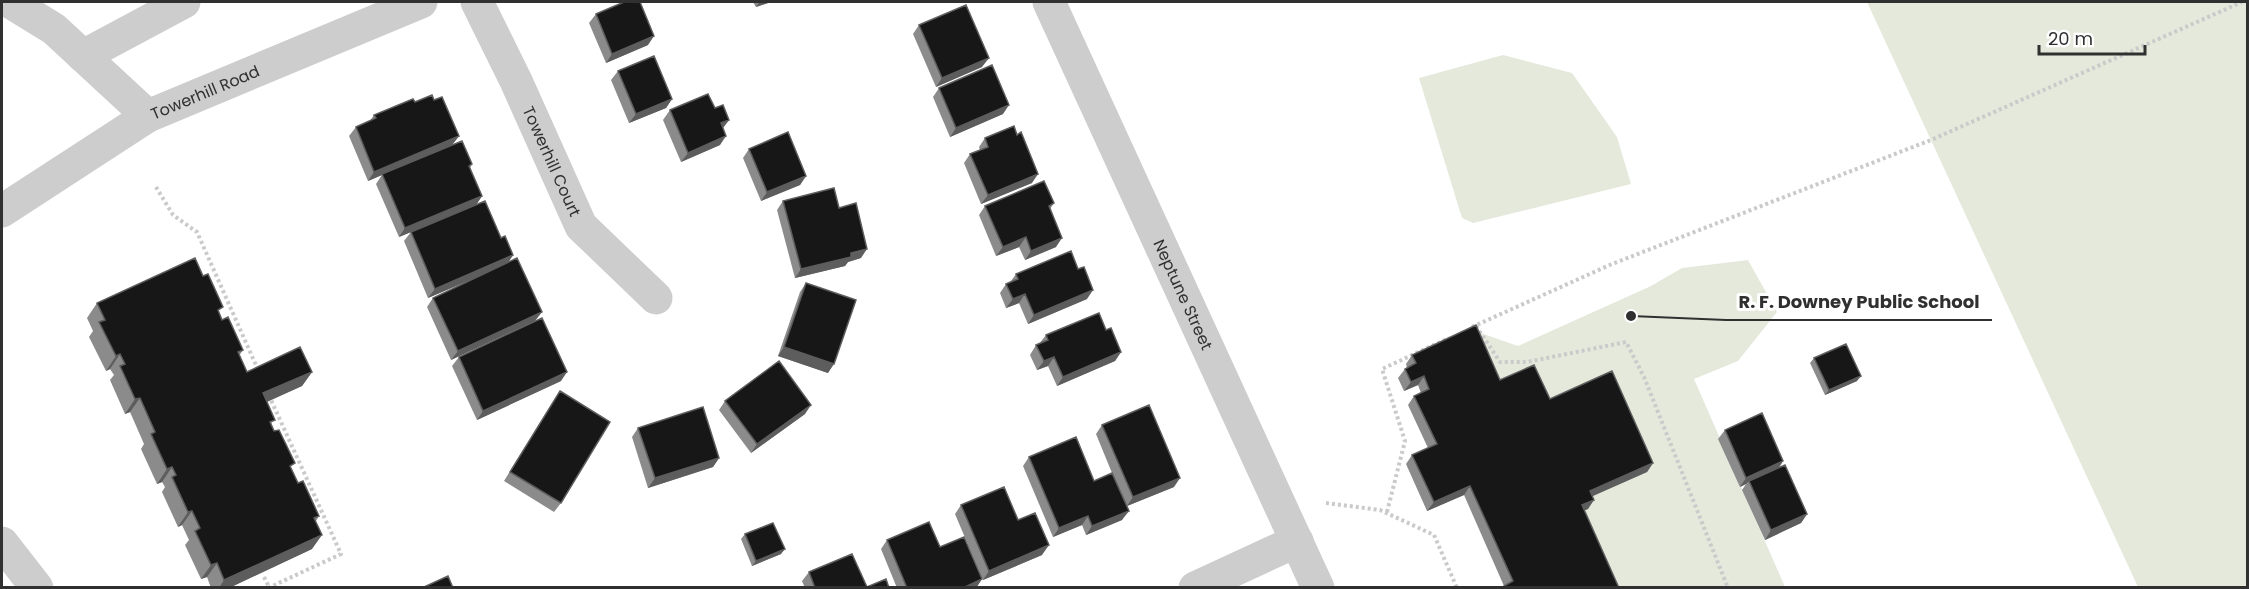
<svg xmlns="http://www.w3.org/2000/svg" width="2249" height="589" viewBox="0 0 2249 589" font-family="Poppins,sans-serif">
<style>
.green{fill:#e5e9dc}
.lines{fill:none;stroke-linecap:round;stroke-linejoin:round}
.path{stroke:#cacaca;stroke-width:4;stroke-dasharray:3 3;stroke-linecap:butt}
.minor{stroke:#cdcdcd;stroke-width:33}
.wall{fill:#8b8b8b}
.shaded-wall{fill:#5d5d5d}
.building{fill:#171717;stroke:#5d5d5d;stroke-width:1.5}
.labels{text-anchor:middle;stroke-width:6;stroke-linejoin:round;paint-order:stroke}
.street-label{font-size:16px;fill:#303030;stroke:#fff}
.leader{fill:none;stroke:#303030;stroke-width:2}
.callout-dot{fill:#303030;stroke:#fff;stroke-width:2}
.callout-label{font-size:18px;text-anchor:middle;font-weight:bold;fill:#303030;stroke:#fff;stroke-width:6;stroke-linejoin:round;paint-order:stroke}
</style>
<rect width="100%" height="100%" fill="#fff"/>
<path class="green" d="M 1867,2 L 2247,2 L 2247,587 L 2138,587 Z
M 1503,55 L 1572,73 L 1617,137 L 1631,184 L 1473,223 L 1462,218 L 1419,78 Z
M 1748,260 L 1777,312 L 1738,361 L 1694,379 L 1785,587 L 1609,587 L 1543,409 L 1493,389 L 1475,331 L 1518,346 L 1651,286 L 1682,268 Z"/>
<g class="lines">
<path class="path" d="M 156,187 L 173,215 L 197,232 L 259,372
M 1476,326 L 1500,362 L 1527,362 L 1626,342 L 1644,377 L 1728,588
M 1472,327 L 1612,264 L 1931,140 L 2242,2
M 1326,503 L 1380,510 L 1434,535 L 1457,588
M 1387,512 L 1405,441 L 1382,369 L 1449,338
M 264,577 L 269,587
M 268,588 L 341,554 L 271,400"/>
<g class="minor">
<path d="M 10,2 L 54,29 L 148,116"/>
<path id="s1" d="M 477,2 L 516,81 L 581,226 L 656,298"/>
<path id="s2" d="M 1049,2 L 1318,588"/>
<path d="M 83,56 L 184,2"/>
<path id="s3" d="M 2,211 L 148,116 L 421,2"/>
<path d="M 2,543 L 37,588"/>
<path d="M 1195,588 L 1297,541"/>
</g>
</g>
<path class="wall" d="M 753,2 L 771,2 L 756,7 Z
M 596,14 L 648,45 L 606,63 L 589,23 Z
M 919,25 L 982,67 L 936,87 L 913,34 Z
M 618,71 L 672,99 L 666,108 L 629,123 L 611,80 Z
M 939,88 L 1003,114 L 950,137 L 933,97 Z
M 434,100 L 459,136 L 452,145 L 472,164 L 470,168 L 482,196 L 476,205 L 399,237 L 376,184 L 382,175 L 368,181 L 349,136 L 356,127 L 370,121 L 374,115 L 415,102 Z
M 715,108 L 729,120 L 723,128 L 720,145 L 681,162 L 663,120 L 670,110 Z
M 985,138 L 1032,183 L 981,204 L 964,163 L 970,154 L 980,150 L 979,147 Z
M 749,149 L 806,176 L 800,185 L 761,201 L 743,158 Z
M 783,201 L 839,208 L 861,258 L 848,262 L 845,266 L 795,278 L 777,210 Z
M 1054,203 L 1050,209 L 1056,247 L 1025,260 L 1019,247 L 996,256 L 979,215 L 985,206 Z
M 411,232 L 501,238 L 513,255 L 508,263 L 542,312 L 451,360 L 427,307 L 433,298 L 480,276 L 428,298 L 404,241 Z
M 1016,274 L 1087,299 L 1028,324 L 1019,303 L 1006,308 L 1000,293 L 1006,284 L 1011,281 Z
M 806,283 L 828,373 L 778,356 L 800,292 Z
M 97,303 L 219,313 L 222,320 L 243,350 L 239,356 L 247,372 L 312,372 L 302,386 L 267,402 L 272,425 L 298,483 L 319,516 L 316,521 L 312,549 L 229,588 L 211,588 L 207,577 L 201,579 L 185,545 L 189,540 L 182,525 L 178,527 L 162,492 L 165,487 L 162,482 L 157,484 L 141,449 L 144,444 L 130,412 L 125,414 L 110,380 L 114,375 L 110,369 L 106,371 L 89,337 L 93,331 L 87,318 Z
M 1106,330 L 1121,352 L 1115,361 L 1057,386 L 1048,366 L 1037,370 L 1030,355 L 1036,345 L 1039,344 L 1046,335 Z
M 1412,355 L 1500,380 L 1550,399 L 1653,463 L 1647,472 L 1592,496 L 1588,509 L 1584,510 L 1619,588 L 1503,588 L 1504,586 L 1464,495 L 1427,511 L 1406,464 L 1412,455 L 1428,448 L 1408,405 L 1414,396 L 1421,393 L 1418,385 L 1404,391 L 1398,378 L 1405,369 L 1407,368 L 1406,364 Z
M 459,357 L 561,381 L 477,420 L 452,366 Z
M 1814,358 L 1857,381 L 1825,395 L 1810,363 Z
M 560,391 L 561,503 L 554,512 L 504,481 Z
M 725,401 L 805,414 L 751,453 L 719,410 Z
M 1102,425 L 1174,487 L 1127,506 L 1122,520 L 1086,535 L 1082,525 L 1053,537 L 1023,466 L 1029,457 L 1094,481 L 1112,473 L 1096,434 Z
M 638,428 L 719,458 L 713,467 L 648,488 L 632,437 Z
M 1725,430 L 1783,461 L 1779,468 L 1807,514 L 1801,523 L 1765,540 L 1742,490 L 1746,484 L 1740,487 L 1718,439 Z
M 961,505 L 1018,520 L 1042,555 L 983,580 L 955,514 Z
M 745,534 L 781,554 L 752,566 L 741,539 Z
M 887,540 L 940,547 L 982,579 L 976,588 L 897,588 L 881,549 Z
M 809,572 L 867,587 L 889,588 L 805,588 L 802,581 Z"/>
<path class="shaded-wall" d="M 760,2 L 771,2 L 756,7 Z
M 654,36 L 648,45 L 606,63 L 612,54 Z
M 989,58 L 982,67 L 936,87 L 942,78 Z
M 672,99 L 666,108 L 629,123 L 636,114 Z
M 1009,105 L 1003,114 L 950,137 L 956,128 Z
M 729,120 L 722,129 L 721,123 Z
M 459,136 L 452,145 L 368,181 L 374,172 Z
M 726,136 L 720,145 L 681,162 L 688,153 Z
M 1038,174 L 1032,183 L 981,204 L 988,195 Z
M 806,176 L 800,185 L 761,201 L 767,192 Z
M 482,196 L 476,205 L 399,237 L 405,228 Z
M 1026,237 L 1019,247 L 996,256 L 1003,247 Z
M 1062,238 L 1056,247 L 1025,260 L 1031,251 Z
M 867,249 L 861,258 L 848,262 L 845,266 L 795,278 L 801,269 Z
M 513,255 L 507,264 L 428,298 L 435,289 Z
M 1093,290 L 1087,299 L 1028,324 L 1034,315 Z
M 1025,294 L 1019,303 L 1006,308 L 1013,299 Z
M 542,312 L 535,321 L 451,360 L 458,351 Z
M 784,347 L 834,364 L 828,373 L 778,356 Z
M 1121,352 L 1115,361 L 1057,386 L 1063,377 Z
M 120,354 L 110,369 L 106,371 L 116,356 Z
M 1054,357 L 1048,366 L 1037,370 L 1044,361 Z
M 312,372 L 302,386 L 253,408 L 263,393 Z
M 567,372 L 561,381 L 477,420 L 483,411 Z
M 1424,376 L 1418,385 L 1404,391 L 1411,382 Z
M 1861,376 L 1857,381 L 1825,395 L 1829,390 Z
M 140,398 L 130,412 L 125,414 L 135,399 Z
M 811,405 L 805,414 L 751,453 L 757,444 Z
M 719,458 L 713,467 L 648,488 L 655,478 Z
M 1783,461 L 1777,470 L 1749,481 L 1746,484 L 1740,487 L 1746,478 Z
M 1653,463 L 1647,472 L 1584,500 L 1590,491 Z
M 172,467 L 162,482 L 157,484 L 167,469 Z
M 1180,478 L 1174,487 L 1127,506 L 1133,497 Z
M 1470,486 L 1464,495 L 1427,511 L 1434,502 Z
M 1594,500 L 1588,509 L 1576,514 L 1582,505 Z
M 192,511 L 182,525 L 178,527 L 188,512 Z
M 1129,511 L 1122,520 L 1086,535 L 1092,526 Z
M 1807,514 L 1801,523 L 1765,540 L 1771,530 Z
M 1088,516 L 1082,525 L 1053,537 L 1059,528 Z
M 322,535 L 312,549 L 229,588 L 219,588 L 224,580 Z
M 1049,545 L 1042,555 L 983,580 L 989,571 Z
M 785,549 L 781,554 L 752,566 L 756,561 Z
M 217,563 L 207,577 L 201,579 L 211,565 Z
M 982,579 L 976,588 L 963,588 Z"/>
<path class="building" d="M 624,2 L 640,2 L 654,36 L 612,54 L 596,14 Z
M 966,5 L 989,58 L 942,78 L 919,25 Z
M 654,56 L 672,99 L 636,114 L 618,71 Z
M 992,65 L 1009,105 L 956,128 L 939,88 Z
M 708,94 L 715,108 L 723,105 L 729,120 L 721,123 L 726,136 L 688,153 L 670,110 Z
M 432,95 L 434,100 L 442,97 L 459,136 L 374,172 L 356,127 L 376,118 L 374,115 L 413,99 L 415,102 Z
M 1014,126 L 1017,135 L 1021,132 L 1038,174 L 988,195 L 970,154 L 988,147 L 985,138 Z
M 788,132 L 806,176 L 767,192 L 749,149 Z
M 462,141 L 472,164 L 469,166 L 482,196 L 405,228 L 382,174 Z
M 1044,181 L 1054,203 L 1049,206 L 1062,238 L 1031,251 L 1026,237 L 1003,247 L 985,206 Z
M 834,188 L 839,208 L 856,203 L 867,249 L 851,253 L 851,257 L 801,269 L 783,201 Z
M 485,201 L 501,238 L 505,236 L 513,255 L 435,289 L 411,232 Z
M 1071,251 L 1078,269 L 1084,267 L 1093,290 L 1034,315 L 1025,294 L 1013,299 L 1006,284 L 1018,279 L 1016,274 Z
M 195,258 L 203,276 L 208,274 L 223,307 L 218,310 L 222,320 L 228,317 L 243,350 L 238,352 L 247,372 L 300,347 L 312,372 L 263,393 L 275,420 L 270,422 L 274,431 L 279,430 L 295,463 L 290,466 L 298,483 L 303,481 L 319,516 L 314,518 L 322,535 L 224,580 L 217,563 L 211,565 L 195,531 L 200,528 L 192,511 L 188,512 L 172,477 L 176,475 L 172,467 L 167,469 L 151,434 L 155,432 L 140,398 L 135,399 L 120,366 L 125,364 L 120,354 L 116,356 L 99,322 L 105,320 L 97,303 Z
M 517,258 L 542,312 L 458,351 L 433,298 Z
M 806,283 L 856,300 L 834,364 L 784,347 Z
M 1099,313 L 1106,330 L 1111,328 L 1121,352 L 1063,377 L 1054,357 L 1044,361 L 1036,345 L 1048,340 L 1046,335 Z
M 542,318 L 567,372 L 483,411 L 459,357 Z
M 1476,325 L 1500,380 L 1534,365 L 1550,399 L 1612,371 L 1653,463 L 1590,491 L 1594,500 L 1582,505 L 1619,588 L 1505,588 L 1504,586 L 1513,581 L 1470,486 L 1434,502 L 1412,455 L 1437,444 L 1414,396 L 1429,389 L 1424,376 L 1411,382 L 1405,369 L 1416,363 L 1412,355 Z
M 1846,344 L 1861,376 L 1829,390 L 1814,358 Z
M 779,361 L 811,405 L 757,444 L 725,401 Z
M 560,391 L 610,422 L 561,503 L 510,472 Z
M 1149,405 L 1180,478 L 1133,497 L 1102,425 Z
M 703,407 L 719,458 L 655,478 L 638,428 Z
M 1762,413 L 1783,461 L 1746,478 L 1725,430 Z
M 1076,437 L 1094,481 L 1112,473 L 1129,511 L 1092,526 L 1088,516 L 1059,528 L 1029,457 Z
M 1785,465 L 1807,514 L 1771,530 L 1749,481 Z
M 1004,487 L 1018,520 L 1035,513 L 1049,545 L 989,571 L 961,505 Z
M 929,522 L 940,547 L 964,537 L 982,579 L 963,588 L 907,588 L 887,540 Z
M 773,523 L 785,549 L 756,561 L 745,534 Z
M 852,554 L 867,587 L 886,579 L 889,588 L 815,588 L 809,572 Z
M 448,576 L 453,588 L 422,588 Z"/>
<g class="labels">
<g class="street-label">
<text dy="6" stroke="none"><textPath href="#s3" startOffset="236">Towerhill Road</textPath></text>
<text dy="6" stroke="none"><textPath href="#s1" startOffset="176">Towerhill Court</textPath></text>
<text dy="6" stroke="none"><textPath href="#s2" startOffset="322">Neptune Street</textPath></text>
</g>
</g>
<path class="leader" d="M1631 316L1726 320H1992"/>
<circle class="callout-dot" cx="1631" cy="316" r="6"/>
<g class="callout-label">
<text x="1859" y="308">R. F. Downey Public School</text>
</g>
<rect width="2249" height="589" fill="none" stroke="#303030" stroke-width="6"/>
<path d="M2039 45v9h106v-9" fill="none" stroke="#303030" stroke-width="3"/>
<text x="2048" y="45" font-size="18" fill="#303030" stroke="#ffffff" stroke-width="4.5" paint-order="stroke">20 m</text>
</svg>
